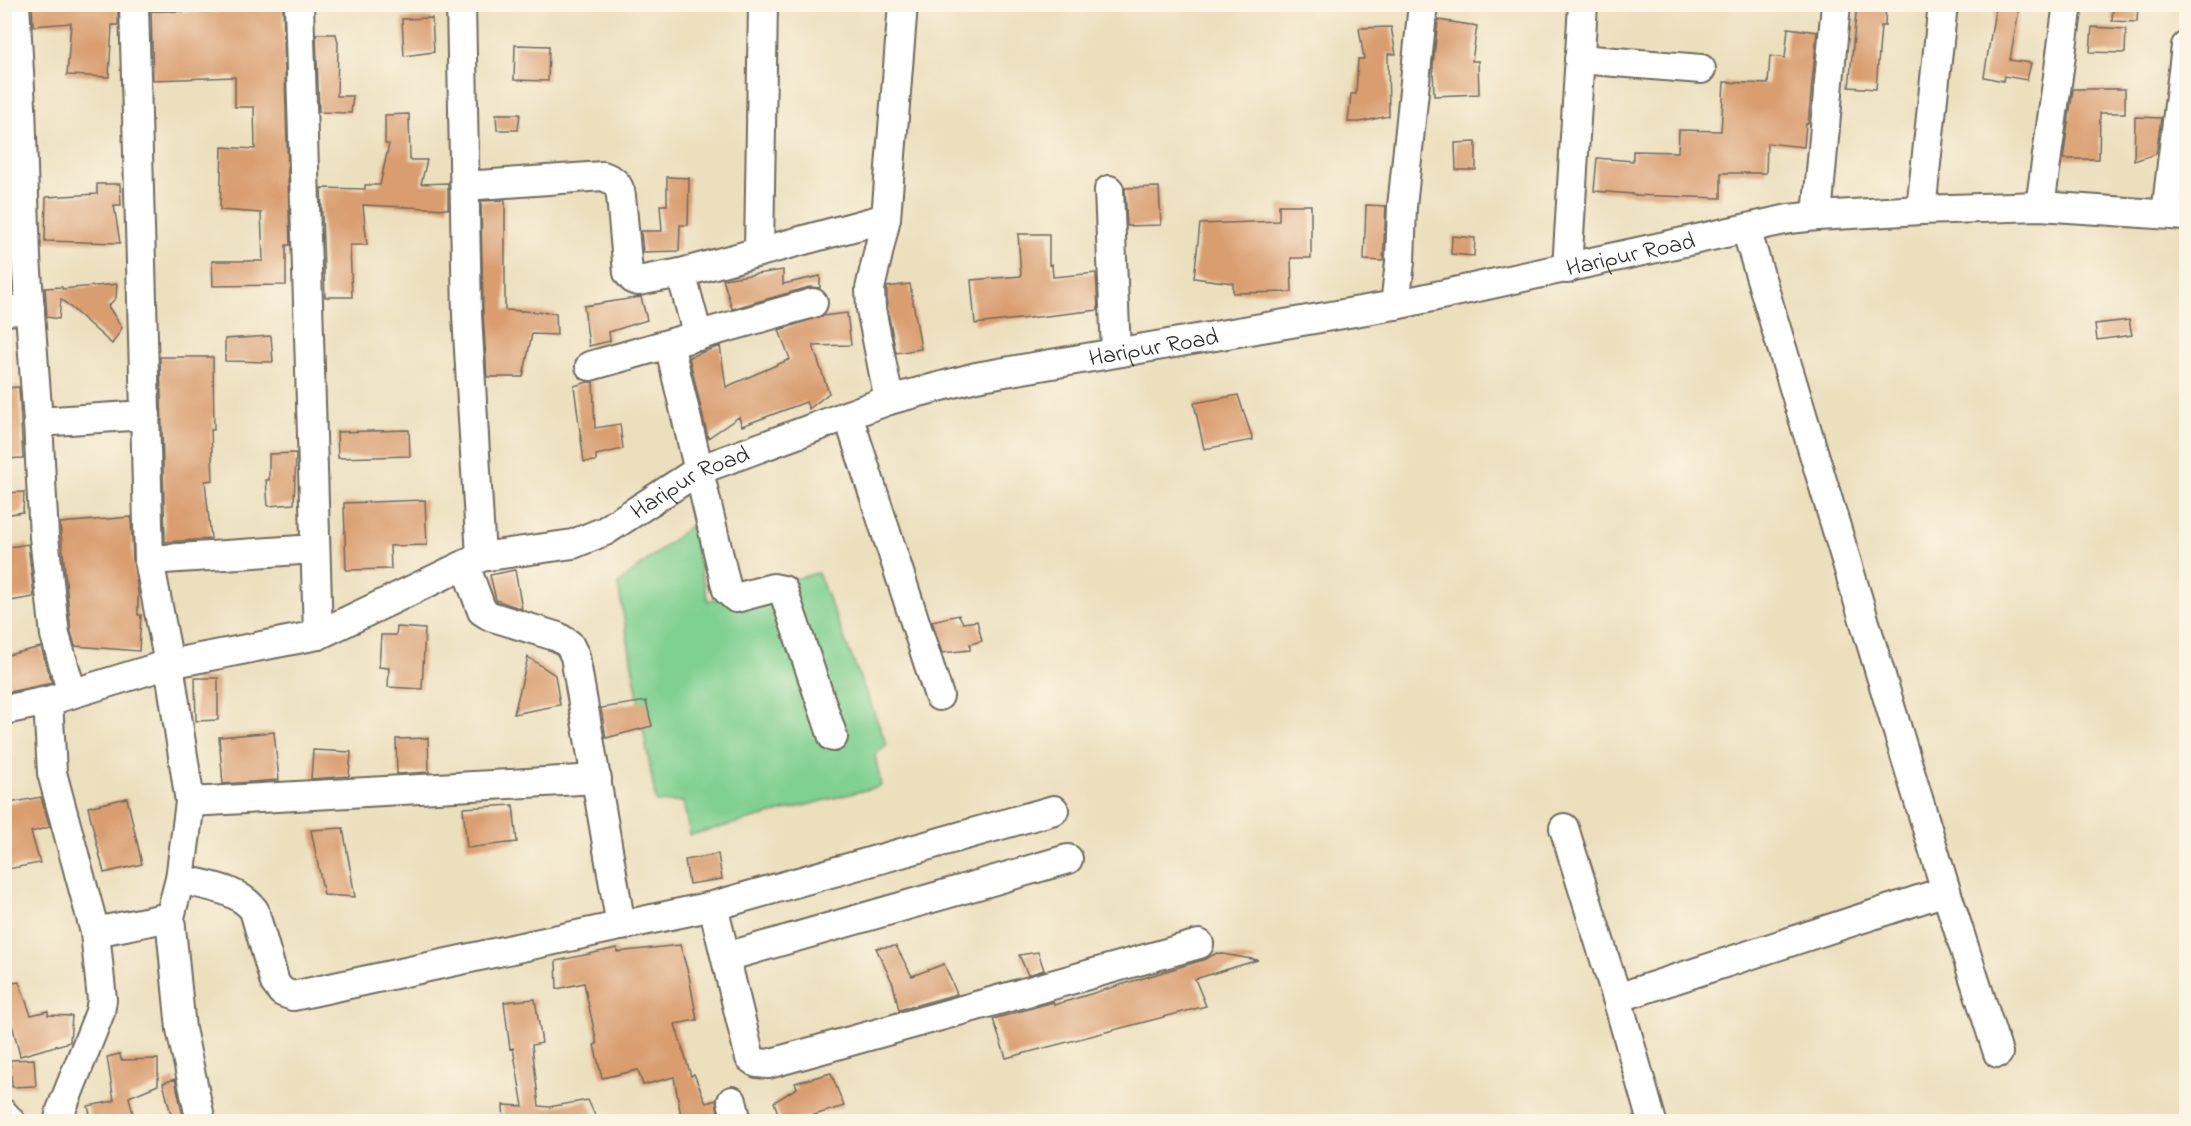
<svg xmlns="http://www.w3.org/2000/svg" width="2191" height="1126" viewBox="0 0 2191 1126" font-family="'Indie Flower',sans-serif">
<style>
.green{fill:#80d091;stroke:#567e5e;stroke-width:1.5}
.building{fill:#d99d70}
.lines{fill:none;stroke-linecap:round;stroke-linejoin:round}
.minor-casing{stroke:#6f6a5e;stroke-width:32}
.minor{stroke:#fff;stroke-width:28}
.labels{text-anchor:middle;stroke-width:5;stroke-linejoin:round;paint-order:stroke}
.street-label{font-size:24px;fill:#2b2b2b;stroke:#fcf5e5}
</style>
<rect width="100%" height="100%" fill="#fcf5e5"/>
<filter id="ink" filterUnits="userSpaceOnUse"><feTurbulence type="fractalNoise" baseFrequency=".0167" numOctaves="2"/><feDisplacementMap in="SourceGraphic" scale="12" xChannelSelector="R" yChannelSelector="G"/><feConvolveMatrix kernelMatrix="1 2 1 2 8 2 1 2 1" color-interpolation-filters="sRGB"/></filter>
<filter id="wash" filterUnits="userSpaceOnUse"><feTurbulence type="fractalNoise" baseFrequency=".008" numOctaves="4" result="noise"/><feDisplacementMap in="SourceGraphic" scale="24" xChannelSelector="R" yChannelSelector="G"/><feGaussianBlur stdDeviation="1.35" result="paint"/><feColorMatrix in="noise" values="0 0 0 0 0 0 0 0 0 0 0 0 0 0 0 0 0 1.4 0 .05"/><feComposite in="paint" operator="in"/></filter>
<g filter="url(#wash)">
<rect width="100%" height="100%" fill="#ecdfbe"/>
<path class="green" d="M 690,526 L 708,601 L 818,573 L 887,745 L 875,755 L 881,786 L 690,835 L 683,802 L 656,802 L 618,584 Z"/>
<g id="blocks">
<path class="building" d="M 32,4 L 118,4 L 118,25 L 112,25 L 109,77 L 67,75 L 71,23 L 33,26 Z
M 218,4 L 283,4 L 290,245 L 286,245 L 286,285 L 213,286 L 212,261 L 263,261 L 261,213 L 220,210 L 222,147 L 255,149 L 254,107 L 235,107 L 235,77 L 153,80 L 151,11 L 219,12 Z
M 1857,4 L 1886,4 L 1885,26 L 1881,26 L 1876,89 L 1849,87 Z
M 1996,4 L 2020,4 L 2010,60 L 2031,63 L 2027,80 L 2004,76 L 2003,81 L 1984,77 Z
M 2113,4 L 2138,4 L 2137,22 L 2112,21 Z
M 432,18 L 434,52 L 404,56 L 402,19 Z
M 1438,20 L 1477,26 L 1472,61 L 1478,61 L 1479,94 L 1434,96 L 1433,66 Z
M 1391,27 L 1396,54 L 1388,54 L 1389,116 L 1360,122 L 1348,122 L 1351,94 L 1356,94 L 1358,59 L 1364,59 L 1359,28 Z
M 2092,27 L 2126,29 L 2125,53 L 2090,52 Z
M 1788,28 L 1817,32 L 1808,124 L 1806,124 L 1804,147 L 1767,143 L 1766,173 L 1721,173 L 1721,198 L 1632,195 L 1632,194 L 1594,191 L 1597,158 L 1633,161 L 1633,151 L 1678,152 L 1679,130 L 1721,131 L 1724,82 L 1768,84 L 1770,56 L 1785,58 Z
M 316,34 L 336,34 L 338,43 L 337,96 L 353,96 L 351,113 L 319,112 Z
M 515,45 L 549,46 L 548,81 L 514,80 Z
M 2073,89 L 2125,89 L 2125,113 L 2100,113 L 2099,159 L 2063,159 Z
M 409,114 L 410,160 L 427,160 L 421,184 L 448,183 L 448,209 L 363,205 L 367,245 L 350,245 L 352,297 L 325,297 L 321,188 L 365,189 L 365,185 L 380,185 L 389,144 L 385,144 L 385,115 Z
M 496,114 L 520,114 L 518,130 L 497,130 Z
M 2135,117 L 2161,118 L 2156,154 L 2134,161 Z
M 1476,142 L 1476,170 L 1456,170 L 1455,143 Z
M 667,177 L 689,178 L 688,225 L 680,225 L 679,251 L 643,252 L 641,231 L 662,231 L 660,205 L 667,205 Z
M 97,184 L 120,184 L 121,205 L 114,205 L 120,243 L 45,241 L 46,197 L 97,194 Z
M 1159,187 L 1161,225 L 1127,226 L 1125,188 Z
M 505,200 L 505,310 L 556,313 L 557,335 L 532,334 L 523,377 L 487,377 L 483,314 L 481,201 Z
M 1279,205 L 1311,205 L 1311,258 L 1291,258 L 1292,292 L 1233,293 L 1233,283 L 1194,278 L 1200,224 L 1279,221 Z
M 1366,205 L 1386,206 L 1383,261 L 1364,260 Z
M 1018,234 L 1049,234 L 1049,265 L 1052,264 L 1053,277 L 1096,273 L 1098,310 L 975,324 L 971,280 L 1021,276 Z
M 1452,236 L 1475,238 L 1474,256 L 1451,254 Z
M 783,270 L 783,284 L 820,276 L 820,288 L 809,287 L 732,309 L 723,279 Z
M 117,284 L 116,298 L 108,306 L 122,328 L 112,344 L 61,299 L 59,319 L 47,317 L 45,288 L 62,287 L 62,289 Z
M 910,284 L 921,349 L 896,353 L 887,307 L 887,287 Z
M 641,297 L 647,320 L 609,332 L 610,341 L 589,346 L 584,306 Z
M 847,313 L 851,345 L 813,346 L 829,393 L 809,409 L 806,402 L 742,426 L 739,417 L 708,438 L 689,357 L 720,346 L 726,387 L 790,359 L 779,330 L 822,316 Z
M 2129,320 L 2132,335 L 2097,340 L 2095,324 Z
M 271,336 L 273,362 L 225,361 L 225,339 Z
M 160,357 L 213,357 L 214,430 L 211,430 L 213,480 L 205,481 L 211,539 L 165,542 Z
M 588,382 L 593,382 L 595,428 L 620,424 L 623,449 L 596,455 L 596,461 L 584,462 L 574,386 Z
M 19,387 L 23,458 L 4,459 L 4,388 Z
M 1238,395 L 1253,440 L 1204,449 L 1194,403 Z
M 409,430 L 410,456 L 338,458 L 337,432 Z
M 296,453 L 294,504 L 268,506 L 266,480 L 269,480 L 269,454 Z
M 24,492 L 23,512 L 4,515 L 4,493 Z
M 425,500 L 427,545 L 390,546 L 391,569 L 346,570 L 344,503 Z
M 131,517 L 133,561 L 138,592 L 138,615 L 141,615 L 139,651 L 75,646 L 71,632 L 60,523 Z
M 28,544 L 34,597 L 4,602 L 4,548 Z
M 515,570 L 522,609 L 496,600 L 490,575 Z
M 959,615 L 963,623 L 977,621 L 982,641 L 970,644 L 970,650 L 942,653 L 932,621 Z
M 397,627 L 425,629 L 422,689 L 388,687 L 389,668 L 379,667 L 381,635 L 396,635 Z
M 41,647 L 52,683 L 4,693 L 4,656 Z
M 528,657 L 555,675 L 560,705 L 514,714 Z
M 195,678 L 218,678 L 218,720 L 196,721 Z
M 646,701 L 652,726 L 606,738 L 601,708 Z
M 274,732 L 279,780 L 223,784 L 219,737 Z
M 428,738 L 429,772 L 397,774 L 396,739 Z
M 313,750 L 351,752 L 349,776 L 311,779 Z
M 41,797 L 50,827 L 31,832 L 40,863 L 8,869 L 4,856 L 4,804 Z
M 127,798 L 142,864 L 104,873 L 88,807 Z
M 513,805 L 517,842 L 467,848 L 463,808 Z
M 343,828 L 355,897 L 324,895 L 311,830 Z
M 718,854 L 722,879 L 689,884 L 685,860 Z
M 680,945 L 689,976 L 697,1020 L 675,1024 L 691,1076 L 694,1074 L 706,1103 L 716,1100 L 720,1122 L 682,1122 L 674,1077 L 643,1085 L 638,1070 L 602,1078 L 594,1045 L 597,1044 L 584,983 L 557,989 L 556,961 L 617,948 L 617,952 Z
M 896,946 L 912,976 L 944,964 L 957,994 L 899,1010 L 893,984 L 876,948 Z
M 1038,952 L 1044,970 L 1028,975 L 1019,955 Z
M 1217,953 L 1258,960 L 1195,979 L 1206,1006 L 1006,1058 L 993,1019 L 1053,1002 L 1054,1005 L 1203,960 Z
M 19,982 L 31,1015 L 48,1011 L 48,1015 L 72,1016 L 70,1042 L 20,1056 L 9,1012 L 4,1014 L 4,984 Z
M 535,999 L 542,1043 L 532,1045 L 539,1106 L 549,1107 L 588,1100 L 598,1122 L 504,1122 L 503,1105 L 523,1106 L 513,1048 L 510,1049 L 504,1002 Z
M 120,1054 L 121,1060 L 158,1059 L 158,1085 L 129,1097 L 135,1122 L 92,1122 L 88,1106 L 114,1101 L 107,1057 Z
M 34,1059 L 36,1086 L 12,1087 L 10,1060 Z
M 831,1073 L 844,1106 L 801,1119 L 781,1122 L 774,1102 L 797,1088 L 795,1083 Z
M 175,1079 L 184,1122 L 173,1122 L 163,1083 Z"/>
</g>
</g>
<g filter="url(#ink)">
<use href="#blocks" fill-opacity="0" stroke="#6f6a5e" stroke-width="1.5"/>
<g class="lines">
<g class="minor-casing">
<g id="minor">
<path d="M 15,4 L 21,106 L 26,258 L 38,422 L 44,537 L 55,635 L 72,693"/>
<path d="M 134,4 L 149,560 L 169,664 L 190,802 L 180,879 L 170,917 L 181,1029 L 201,1122"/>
<path d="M 299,4 L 318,635"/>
<path d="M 461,4 L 467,315 L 481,557"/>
<path d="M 1579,59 L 1701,69"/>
<path d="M 465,186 L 603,176 C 614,180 619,184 621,196 L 628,273 L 634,280 L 638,281 L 681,273 L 886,218"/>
<path d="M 1109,190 L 1116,352"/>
<path d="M 2040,206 L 2068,4"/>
<path d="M 1921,210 L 1943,4"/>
<path d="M 2166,214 L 2186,46"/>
<path d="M 1817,216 L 1836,4"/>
<path d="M 1746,229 L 1946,891 L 1998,1053"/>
<path d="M 759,251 L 763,4"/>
<path d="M 1567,269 L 1583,4"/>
<path d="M 681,273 L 698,336"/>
<path d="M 1395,305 L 1400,262 L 1402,207 L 1423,4"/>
<path d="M 4,311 L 30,309"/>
<path d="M 669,344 L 727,590 L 736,598 L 773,588 L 783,590 L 833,737"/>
<path d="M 590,366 L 813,303"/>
<path d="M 889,400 L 871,309 L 870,289 L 886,218 L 903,4"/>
<path d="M 848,415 L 939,696"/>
<path d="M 38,422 L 146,415"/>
<path d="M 149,560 L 315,549"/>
<path d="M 465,565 L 482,611 L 490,616 L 558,637 L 569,644 L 575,656 L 621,926"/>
<path d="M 48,701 L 52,773 L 95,932 L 170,917"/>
<path id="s1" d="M 4,710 L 48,701 L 169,664 L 318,635 L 481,557 L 573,544 L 605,531 L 699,470 L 889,400 L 976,377 L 1395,305 L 1789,219 L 1817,216 L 1921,210 L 2040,206 L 2186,216"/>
<path d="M 190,802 L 597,779"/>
<path d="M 1564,828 L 1617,998 L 1652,1122"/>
<path d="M 180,879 C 206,886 237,888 254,910 L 275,983 L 282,992 L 293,996 L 713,906 L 1054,810"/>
<path d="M 713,906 L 750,1058 L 757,1063 L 768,1064 L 1199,944"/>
<path d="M 726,957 L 1068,859"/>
<path d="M 1617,998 L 1946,891"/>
<path d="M 732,1101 L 737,1122"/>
<path d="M 4,1114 L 11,1122"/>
<path d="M 59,1122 L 60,1113 L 100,1012 L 102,1000 L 95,932"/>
</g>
</g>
<use href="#minor" class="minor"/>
</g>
</g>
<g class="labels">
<g class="street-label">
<text dy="8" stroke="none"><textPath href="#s1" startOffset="1702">Haripur Road</textPath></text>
<text dy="8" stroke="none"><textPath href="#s1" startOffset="1216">Haripur Road</textPath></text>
<text dy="8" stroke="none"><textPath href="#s1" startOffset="730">Haripur Road</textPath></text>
</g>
</g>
<rect width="2191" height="1126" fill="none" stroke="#fcf5e5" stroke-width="24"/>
</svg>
